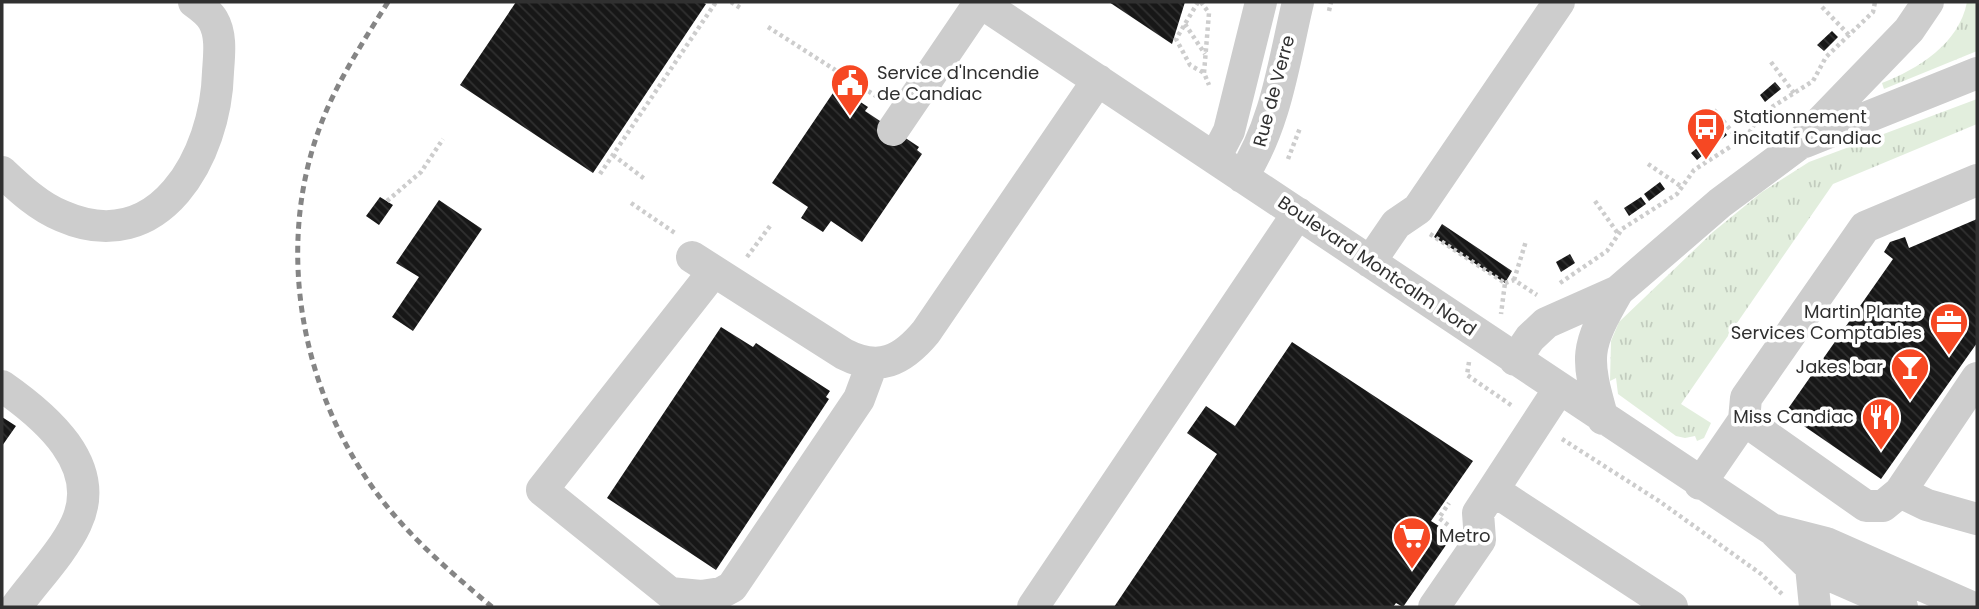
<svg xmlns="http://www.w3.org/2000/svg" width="1979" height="609" viewBox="0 0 1979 609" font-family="Poppins,sans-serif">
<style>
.grass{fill:url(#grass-tufts)}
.building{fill:url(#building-back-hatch)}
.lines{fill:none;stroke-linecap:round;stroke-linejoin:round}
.path{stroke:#cdcdcd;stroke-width:4.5;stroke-dasharray:3.5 3.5;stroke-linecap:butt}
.minor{stroke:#cdcdcd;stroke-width:32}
.rail{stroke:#858585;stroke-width:5;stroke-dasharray:7 5;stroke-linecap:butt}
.labels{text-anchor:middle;stroke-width:7;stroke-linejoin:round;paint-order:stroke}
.poi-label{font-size:18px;fill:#303030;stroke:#fff;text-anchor:start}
.street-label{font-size:18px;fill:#303030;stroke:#fff}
</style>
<defs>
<pattern id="grass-tufts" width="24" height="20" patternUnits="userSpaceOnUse" patternTransform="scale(1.75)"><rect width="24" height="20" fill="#e2eedd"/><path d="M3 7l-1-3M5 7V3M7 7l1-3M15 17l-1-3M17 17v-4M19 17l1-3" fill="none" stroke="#c2ccbe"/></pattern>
<pattern id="building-back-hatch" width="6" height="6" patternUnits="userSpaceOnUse" patternTransform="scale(1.75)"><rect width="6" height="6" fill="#171717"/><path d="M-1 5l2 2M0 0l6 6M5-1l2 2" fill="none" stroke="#303030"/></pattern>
</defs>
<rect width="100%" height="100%" fill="#fff"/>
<path class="grass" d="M 1967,2 L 1977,2 L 1977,51 L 1884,89 L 1882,83 C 1918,69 1959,44 1967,2 Z
M 1977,99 L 1977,124 L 1833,184 L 1681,404 L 1711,423 L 1704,438 L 1697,441 L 1695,436 L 1685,438 L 1676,436 L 1618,394 L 1616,378 L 1610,381 L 1611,341 L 1619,322 L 1713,232 L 1762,192 L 1809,162 Z"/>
<path class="building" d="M 516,2 L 702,2 L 706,4 L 593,173 L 460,85 Z
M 1109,2 L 1185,2 L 1172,44 Z
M 1832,31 L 1838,37 L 1824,51 L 1817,45 Z
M 1775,82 L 1781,89 L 1765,102 L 1760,95 Z
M 835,90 L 845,96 L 847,93 L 868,107 L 865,111 L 919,147 L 917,150 L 922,154 L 862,242 L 831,221 L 823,232 L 801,218 L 808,207 L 772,183 Z
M 1721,128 L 1727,135 L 1697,160 L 1691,153 Z
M 1660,182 L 1665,189 L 1649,201 L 1644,194 Z
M 380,197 L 393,205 L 379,225 L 366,216 Z
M 1641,197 L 1646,204 L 1629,216 L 1624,208 Z
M 439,200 L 482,229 L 413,331 L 392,317 L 419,277 L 396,263 Z
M 1977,219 L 1977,343 L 1881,479 L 1785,413 L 1893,259 L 1884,252 L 1890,242 L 1905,237 L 1909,248 Z
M 1442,224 L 1512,271 L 1505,283 L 1434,237 Z
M 1570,254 L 1575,263 L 1561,272 L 1556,262 Z
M 721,327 L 753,347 L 756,343 L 830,391 L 826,397 L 829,399 L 716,570 L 607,498 Z
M 1292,342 L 1473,461 L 1431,521 L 1453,535 L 1403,607 L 1396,603 L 1393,607 L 1114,607 L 1217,454 L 1187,433 L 1206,406 L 1235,426 Z
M 2,417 L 16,426 L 2,446 Z"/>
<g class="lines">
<path class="path" d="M 731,2 L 742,9
M 1198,2 L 1176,39 L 1190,65 L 1204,73
M 1201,2 L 1209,13 L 1204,73 L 1209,85
M 1822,7 L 1849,35
M 1329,11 L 1331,2
M 1185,24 L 1205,54
M 768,27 L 879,98
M 1771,62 L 1794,93
M 855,98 L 863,87
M 1714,110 L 1739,140
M 613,155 L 646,180
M 1288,159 L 1300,128
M 1648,164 L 1682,187
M 600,174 L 716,2
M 387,201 L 421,172 L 443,139
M 1595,201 L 1619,235
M 631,203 L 675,233
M 1430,234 L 1505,283 L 1501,314
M 747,257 L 770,226
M 1514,280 L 1526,241
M 1505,283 L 1514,280 L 1537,295
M 1560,283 L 1607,251 L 1622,229 L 1677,194 L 1694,170 L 1747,136 L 1761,114 L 1813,81 L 1826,57 L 1873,12 L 1875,2
M 1469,362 L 1467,375 L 1514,407
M 1562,439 L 1659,501 L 1761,574 L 1783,595
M 1448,525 L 1439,518 L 1449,503"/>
<path class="minor" d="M 980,2 L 1773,530 L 1811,567 L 1902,607
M 893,130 L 980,2
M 1805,142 L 1977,73
M 1215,158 L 1229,131 L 1261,2
M 2,172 C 19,188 39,207 62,216 C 160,259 216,155 218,72 C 219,56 222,35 213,20 C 209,13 201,7 194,2
M 1242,177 C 1276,125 1284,61 1298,2
M 692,257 L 844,354 C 879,372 902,361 926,332 L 1098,80
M 1370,262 L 1396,224 L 1418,209 L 1559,2
M 714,271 L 542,490 L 670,593 L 701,596 L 721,593 L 732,587 L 859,399 L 872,364
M 1515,360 L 1530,338 L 1546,323 L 1618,291 L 1720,203 L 1798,145 L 1909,30 L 1928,2
M 1977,378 L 1900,492 L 1927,505 L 1977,519
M 2,386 C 45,416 104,465 76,524 C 63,552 34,582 16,607
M 1603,419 C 1585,356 1585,348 1618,291
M 1744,420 L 1746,398 L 1865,227 L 1977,180
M 1700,484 L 1744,420 L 1866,506 L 1883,506 L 1900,492
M 1493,490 L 1672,607
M 1775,530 L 1826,543 L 1971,607
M 1811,567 L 1815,607
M 1033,607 L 1298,213
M 1434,607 L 1480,540 L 1478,513 L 1559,389"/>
<path class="rail" d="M 388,2 C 361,45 332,89 316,138 C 275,261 305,403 385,504 C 416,543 454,575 492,607"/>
</g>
<defs>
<g id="civic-pin" transform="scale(2.0125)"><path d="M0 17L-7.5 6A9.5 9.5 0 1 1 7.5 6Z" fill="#f64823" stroke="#fff"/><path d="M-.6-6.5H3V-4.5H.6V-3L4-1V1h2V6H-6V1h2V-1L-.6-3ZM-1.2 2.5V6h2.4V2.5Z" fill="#fff"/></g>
<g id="bus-pin" transform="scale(2.0125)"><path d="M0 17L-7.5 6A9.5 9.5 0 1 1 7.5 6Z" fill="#f64823" stroke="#fff"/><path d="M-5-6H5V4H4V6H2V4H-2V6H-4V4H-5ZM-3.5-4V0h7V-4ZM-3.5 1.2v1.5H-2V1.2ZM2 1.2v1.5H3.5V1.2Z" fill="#fff"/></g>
<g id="office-pin" transform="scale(2.0125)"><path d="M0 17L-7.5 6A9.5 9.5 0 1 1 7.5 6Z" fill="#f64823" stroke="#fff"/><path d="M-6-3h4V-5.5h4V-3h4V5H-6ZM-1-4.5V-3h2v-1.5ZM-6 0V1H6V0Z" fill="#fff"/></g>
<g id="bar-pin" transform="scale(2.0125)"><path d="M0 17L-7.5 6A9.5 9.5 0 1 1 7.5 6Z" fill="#f64823" stroke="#fff"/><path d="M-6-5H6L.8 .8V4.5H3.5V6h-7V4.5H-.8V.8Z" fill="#fff"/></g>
<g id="restaurant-pin" transform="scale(2.0125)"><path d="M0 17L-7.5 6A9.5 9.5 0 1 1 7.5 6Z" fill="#f64823" stroke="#fff"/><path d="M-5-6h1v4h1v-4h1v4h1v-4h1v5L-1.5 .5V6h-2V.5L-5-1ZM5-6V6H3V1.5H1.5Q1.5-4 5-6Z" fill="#fff"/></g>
<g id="supermarket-pin" transform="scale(2.0125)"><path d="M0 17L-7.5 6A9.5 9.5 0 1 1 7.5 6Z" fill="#f64823" stroke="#fff"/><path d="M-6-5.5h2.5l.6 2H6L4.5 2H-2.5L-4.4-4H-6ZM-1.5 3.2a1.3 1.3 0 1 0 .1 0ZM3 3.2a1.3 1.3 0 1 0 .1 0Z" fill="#fff"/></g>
</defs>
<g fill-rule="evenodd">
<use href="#civic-pin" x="850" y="83"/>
<use href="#bus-pin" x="1706" y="127"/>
<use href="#office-pin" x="1949" y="322"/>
<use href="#bar-pin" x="1910" y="367"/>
<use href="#restaurant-pin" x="1881" y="417"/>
<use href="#supermarket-pin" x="1412" y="536"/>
</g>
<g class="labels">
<g class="poi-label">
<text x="877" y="79">Service d'Incendie<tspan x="877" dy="21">de Candiac</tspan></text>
<text x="1733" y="123">Stationnement<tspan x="1733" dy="21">incitatif Candiac</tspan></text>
<text x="1922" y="318" text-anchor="end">Martin Plante<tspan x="1922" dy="21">Services Comptables</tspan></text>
<text x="1883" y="373" text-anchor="end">Jakes bar</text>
<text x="1854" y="423" text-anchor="end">Miss Candiac</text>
<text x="1439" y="542">Metro</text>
</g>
<g class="street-label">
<text transform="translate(1274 91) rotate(-75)" y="6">Rue de Verre</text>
<text transform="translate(1377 266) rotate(34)" y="6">Boulevard Montcalm Nord</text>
</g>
</g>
<rect width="1979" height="609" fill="none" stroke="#303030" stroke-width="7"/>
</svg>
